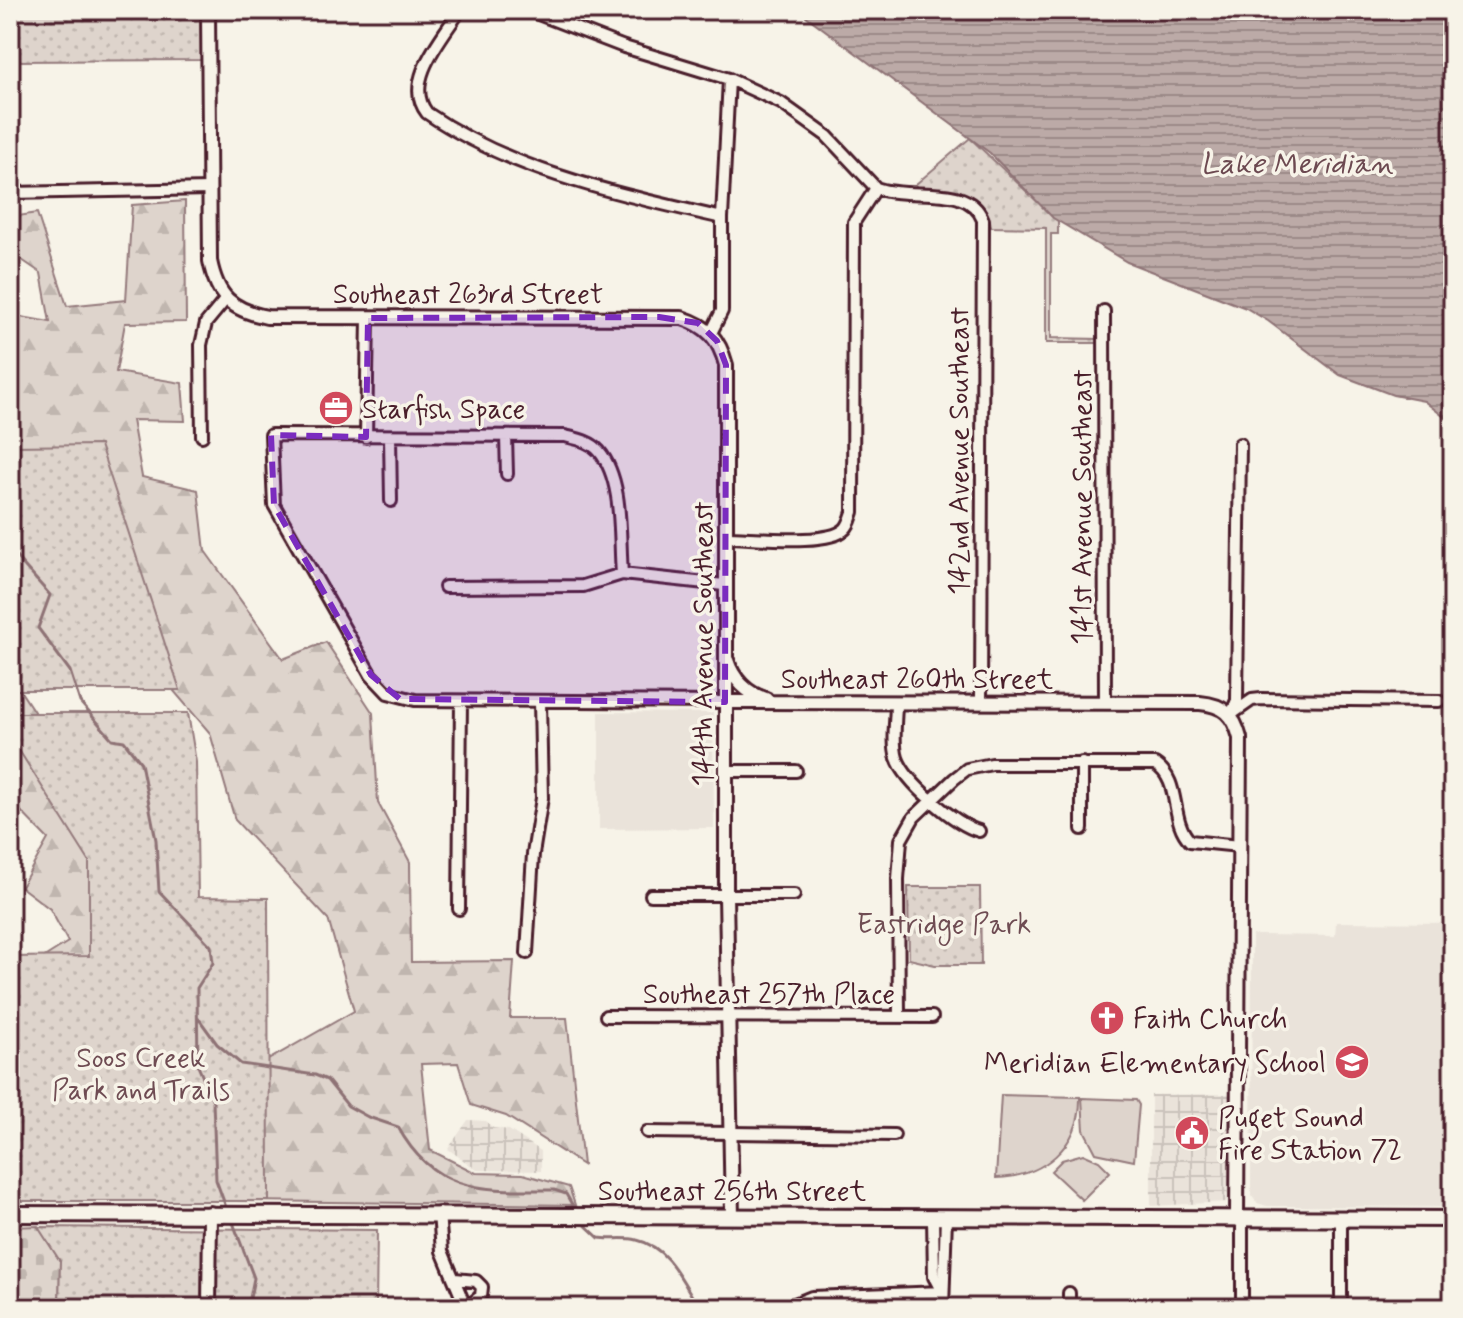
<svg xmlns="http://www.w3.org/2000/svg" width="1463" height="1318" viewBox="0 0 1463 1318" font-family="Mynerve,sans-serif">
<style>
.built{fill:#eae3da}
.industrial{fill:url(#industrial-grid)}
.green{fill:#ded4cc;stroke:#947a7c;stroke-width:2}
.forest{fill:url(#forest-firs);stroke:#947a7c;stroke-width:2}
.cemetery{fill:url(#cemetery-stones);stroke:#947a7c;stroke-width:2}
.park{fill:url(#park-dots);stroke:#947a7c;stroke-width:2}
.water{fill:url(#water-rules);stroke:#8e7275;stroke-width:2}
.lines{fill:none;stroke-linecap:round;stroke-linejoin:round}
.stream{stroke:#8e7275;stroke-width:3}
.minor-casing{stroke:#4a1f2b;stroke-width:16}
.tertiary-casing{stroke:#4a1f2b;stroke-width:18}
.secondary-casing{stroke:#4a1f2b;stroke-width:20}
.minor{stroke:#f7f3e8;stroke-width:10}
.tertiary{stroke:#f7f3e8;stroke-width:12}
.secondary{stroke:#f7f3e8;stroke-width:14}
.marked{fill:#7b2cbf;fill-opacity:0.2;stroke:#7b2cbf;stroke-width:6;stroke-dasharray:16 10;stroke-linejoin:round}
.labels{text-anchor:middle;stroke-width:7;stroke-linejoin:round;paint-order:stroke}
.street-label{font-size:28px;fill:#4a1f2b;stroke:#f7f3e8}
.poi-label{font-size:28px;fill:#4a1f2b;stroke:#f7f3e8;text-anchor:start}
.park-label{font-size:28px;fill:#6f4c53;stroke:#f7f3e8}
.water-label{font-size:30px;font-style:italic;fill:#6c4950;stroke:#f7f3e8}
</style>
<defs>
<pattern id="industrial-grid" width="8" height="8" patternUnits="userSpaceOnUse" patternTransform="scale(2)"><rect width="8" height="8" fill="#eae3da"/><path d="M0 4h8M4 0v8" fill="none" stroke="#cac2bb"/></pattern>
<pattern id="forest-firs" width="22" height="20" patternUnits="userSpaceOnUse" patternTransform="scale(2)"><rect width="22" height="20" fill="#ded4cc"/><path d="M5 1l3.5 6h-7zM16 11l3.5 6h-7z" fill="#c0b6af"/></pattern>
<pattern id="cemetery-stones" width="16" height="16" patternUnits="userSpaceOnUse" patternTransform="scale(2)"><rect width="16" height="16" fill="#ded4cc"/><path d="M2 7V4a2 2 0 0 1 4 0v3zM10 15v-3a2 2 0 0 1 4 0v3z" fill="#c0b6af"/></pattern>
<pattern id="park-dots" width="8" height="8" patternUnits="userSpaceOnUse" patternTransform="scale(2)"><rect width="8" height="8" fill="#ded4cc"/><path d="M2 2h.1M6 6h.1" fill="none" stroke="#c0b6af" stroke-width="1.8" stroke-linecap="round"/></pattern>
<pattern id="water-rules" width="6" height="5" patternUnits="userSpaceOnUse" patternTransform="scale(2)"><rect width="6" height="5" fill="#bcaaa7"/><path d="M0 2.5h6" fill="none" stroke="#9b8a88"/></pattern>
</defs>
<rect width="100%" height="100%" fill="#f7f3e8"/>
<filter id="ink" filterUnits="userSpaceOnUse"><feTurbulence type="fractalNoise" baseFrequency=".0125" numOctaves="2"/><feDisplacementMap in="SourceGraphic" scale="16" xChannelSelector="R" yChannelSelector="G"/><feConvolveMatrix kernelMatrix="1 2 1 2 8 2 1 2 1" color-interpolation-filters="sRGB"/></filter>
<g filter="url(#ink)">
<path class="built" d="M 599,712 L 713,713 L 714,828 L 599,829 Z
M 1336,922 L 1453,923 L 1453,1207 L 1267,1206 L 1257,1203 L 1251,1195 L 1252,935 L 1335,936 Z"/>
<path class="industrial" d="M 1233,1094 L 1227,1202 L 1151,1206 L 1151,1095 Z
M 468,1120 L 486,1121 L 493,1128 L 509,1130 L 541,1151 L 541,1171 L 477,1170 L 448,1149 Z"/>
<path class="green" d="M 1001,1095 L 1080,1097 C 1081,1147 1042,1177 996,1178 Z
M 1082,1098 L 1136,1100 L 1139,1105 L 1134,1161 L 1096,1153 L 1084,1130 Z
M 1083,1154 L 1099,1161 L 1110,1172 L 1082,1200 L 1051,1171 L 1062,1160 Z"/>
<path class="forest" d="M 185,201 L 186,322 L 125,323 L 116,372 L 182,383 L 185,421 L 132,420 L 142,477 L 198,490 L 205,551 L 283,659 L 326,642 L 373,713 L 378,803 L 410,862 L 411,962 L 514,961 L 510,1018 L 567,1018 L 583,1165 L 506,1116 L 471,1105 L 458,1063 L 421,1064 L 430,1150 L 476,1173 L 523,1174 L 569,1187 L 575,1205 L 235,1201 L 231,1081 L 354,1011 L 328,919 L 235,820 L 210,733 L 149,662 L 10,464 L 10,315 L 50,322 L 41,273 L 19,258 L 18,216 L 37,213 L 67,306 L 126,300 L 132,205 Z
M 10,675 L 86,791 L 172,981 L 14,976 L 68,942 L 50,909 L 21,887 L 48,839 L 10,800 Z"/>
<path class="cemetery" d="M 38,1226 L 60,1261 L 59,1308 L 10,1308 L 10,1227 Z"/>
<path class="park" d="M 10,10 L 201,10 L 202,60 L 10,61 Z
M 970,138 L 1058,221 L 1058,234 L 1051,234 L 1051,338 L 1100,339 L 1100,343 L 1046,343 L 1046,228 L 991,227 C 987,187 946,190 915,191 L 916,184 Z
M 100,445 L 180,690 L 10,690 L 10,446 Z
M 10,713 L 188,713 L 196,762 L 198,897 L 268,898 L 269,1201 L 22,1201 L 10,1179 L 10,957 L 89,956 L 89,861 L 10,736 Z
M 908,887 L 980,887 L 981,965 L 935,965 L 909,959 Z
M 38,1227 L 377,1230 L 376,1308 L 59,1308 L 60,1261 Z"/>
<path class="water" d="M 798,10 L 1453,10 L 1453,424 L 1424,401 L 1393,395 L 1340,375 L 1268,321 L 1246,308 L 1127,262 L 1053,218 L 990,153 Z"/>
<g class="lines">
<path class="stream" d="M 10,550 L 50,595 L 38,628 L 70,671 L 80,702 L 112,739 L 124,741 L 141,763 L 156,840 L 159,891 L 211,946 L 213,963 L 197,988 L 198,1066 L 213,1101 L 216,1180 L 227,1210
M 199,1019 L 217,1044 L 241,1064 L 315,1075 L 327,1080 L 348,1106 L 368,1117 L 398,1127 C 435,1195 485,1190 554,1190 L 566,1194 L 574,1208
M 232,1220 L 254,1278 L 248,1308
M 583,1223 L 599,1238 C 611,1240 625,1237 637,1240 C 669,1247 683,1283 699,1308"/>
<g class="minor-casing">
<path id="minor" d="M 460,10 C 443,37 402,82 427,113 C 515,173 620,194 722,218
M 528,10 L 624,47 L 729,79 L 781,103 L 827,136 L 876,188
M 876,188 C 912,201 968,181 983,220 L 981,702
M 10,193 L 210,189
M 1104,311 L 1105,703
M 711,333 L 722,311 L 722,218 L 729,79
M 202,436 L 201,345 L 206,323 L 225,300
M 390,436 L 391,501
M 506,436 L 507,474
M 366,437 L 368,318
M 727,537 C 752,537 828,546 845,529 C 850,524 851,517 853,512 L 854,222 L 876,188
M 622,574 C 619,538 624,480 599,451 C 590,441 577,439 565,436 L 271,435 L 274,505 L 371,675 L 388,693 L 415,700 L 725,702
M 445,587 L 583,586 L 622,574 L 724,585
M 896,702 C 896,720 892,742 897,758 C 905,782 956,825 979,831
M 1232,714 L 1252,700 L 1261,699 L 1439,701
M 1231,715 L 1237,700 L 1240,444
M 1082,763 L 1082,829
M 725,771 L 796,771
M 651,895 L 794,895
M 459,909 L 461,701
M 527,953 L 533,854 L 542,798 L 540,702
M 606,1016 L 932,1017
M 899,1017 L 898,879 L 901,840 L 914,817 L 954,779 L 967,769 L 992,764 L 1155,764 C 1182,781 1169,820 1190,841 L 1239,846
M 647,1132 L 894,1135
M 439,1213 L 442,1251 L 466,1308
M 1237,1216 L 1242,1225 L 1242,1308
M 933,1217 L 934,1277 L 942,1292
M 455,1279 L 476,1281 L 482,1287 L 481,1296 L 466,1308
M 785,1308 L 812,1297 L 942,1292
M 943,1308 L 946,1217
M 1069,1308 L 1069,1293
M 1341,1308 L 1341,1219"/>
</g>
<g class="tertiary-casing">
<path id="tertiary" d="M 208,10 L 210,261 C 217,296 231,310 267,317 L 682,318 C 708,326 719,339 726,365 L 726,895 L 732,1216
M 727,660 C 733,679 747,694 766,699
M 725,702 L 1200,703 C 1224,705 1234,715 1240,738 L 1237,1216
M 209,1308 L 210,1213"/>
</g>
<g class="secondary-casing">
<path id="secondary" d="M 10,1214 L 1453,1219"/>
</g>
<use href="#minor" class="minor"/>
<use href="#tertiary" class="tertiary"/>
<use href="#secondary" class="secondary"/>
</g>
</g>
<path class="marked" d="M 659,317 L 698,323 L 717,341 L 726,365 L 725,702 L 400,699 L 371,675 L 274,505 L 271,435 L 366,437 L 368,318 Z"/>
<defs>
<g id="office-disc" transform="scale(1.8)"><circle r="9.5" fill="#d1495b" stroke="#f7f3e8"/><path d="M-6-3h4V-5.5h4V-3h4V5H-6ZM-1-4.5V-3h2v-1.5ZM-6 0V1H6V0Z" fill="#fff"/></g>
<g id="church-disc" transform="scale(1.8)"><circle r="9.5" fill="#d1495b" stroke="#f7f3e8"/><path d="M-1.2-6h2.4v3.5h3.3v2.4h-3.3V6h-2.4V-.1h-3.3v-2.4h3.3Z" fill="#fff"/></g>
<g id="school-disc" transform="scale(1.8)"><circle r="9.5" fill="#d1495b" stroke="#f7f3e8"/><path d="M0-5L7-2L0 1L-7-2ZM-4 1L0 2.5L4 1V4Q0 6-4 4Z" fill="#fff"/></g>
<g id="civic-disc" transform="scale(1.8)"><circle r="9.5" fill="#d1495b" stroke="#f7f3e8"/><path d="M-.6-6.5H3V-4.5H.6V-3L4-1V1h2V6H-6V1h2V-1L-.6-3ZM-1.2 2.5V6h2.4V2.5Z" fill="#fff"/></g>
</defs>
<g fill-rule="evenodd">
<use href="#office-disc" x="336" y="408"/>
<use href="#church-disc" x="1107" y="1018"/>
<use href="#school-disc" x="1352" y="1062"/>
<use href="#civic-disc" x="1192" y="1133"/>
</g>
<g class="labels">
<g class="street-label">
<text x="468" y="303">Southeast 263rd Street</text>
<text transform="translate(958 451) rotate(-90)" y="10">142nd Avenue Southeast</text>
<text transform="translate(1081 507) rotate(-90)" y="10">141st Avenue Southeast</text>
<text transform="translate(702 644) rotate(-90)" y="10">144th Avenue Southeast</text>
<text x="917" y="688">Southeast 260th Street</text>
<text x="769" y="1003">Southeast 257th Place</text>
<text x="732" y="1200">Southeast 256th Street</text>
</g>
<g class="poi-label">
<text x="362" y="418">Starfish Space</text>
<text x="1133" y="1028">Faith Church</text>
<text x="1326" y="1072" text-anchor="end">Meridian Elementary School</text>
<text x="1218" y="1127">Puget Sound<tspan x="1218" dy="32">Fire Station 72</tspan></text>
</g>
<g class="park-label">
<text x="944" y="933">Eastridge Park</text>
<text x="141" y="1067">Soos Creek<tspan x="141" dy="32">Park and Trails</tspan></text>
</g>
<g class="water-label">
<text x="1297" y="173">Lake Meridian</text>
</g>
</g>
<rect width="1463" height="1318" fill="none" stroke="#f7f3e8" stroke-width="40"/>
<rect x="20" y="20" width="1423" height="1278" fill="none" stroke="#4a1f2b" stroke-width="3" filter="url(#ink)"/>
</svg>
